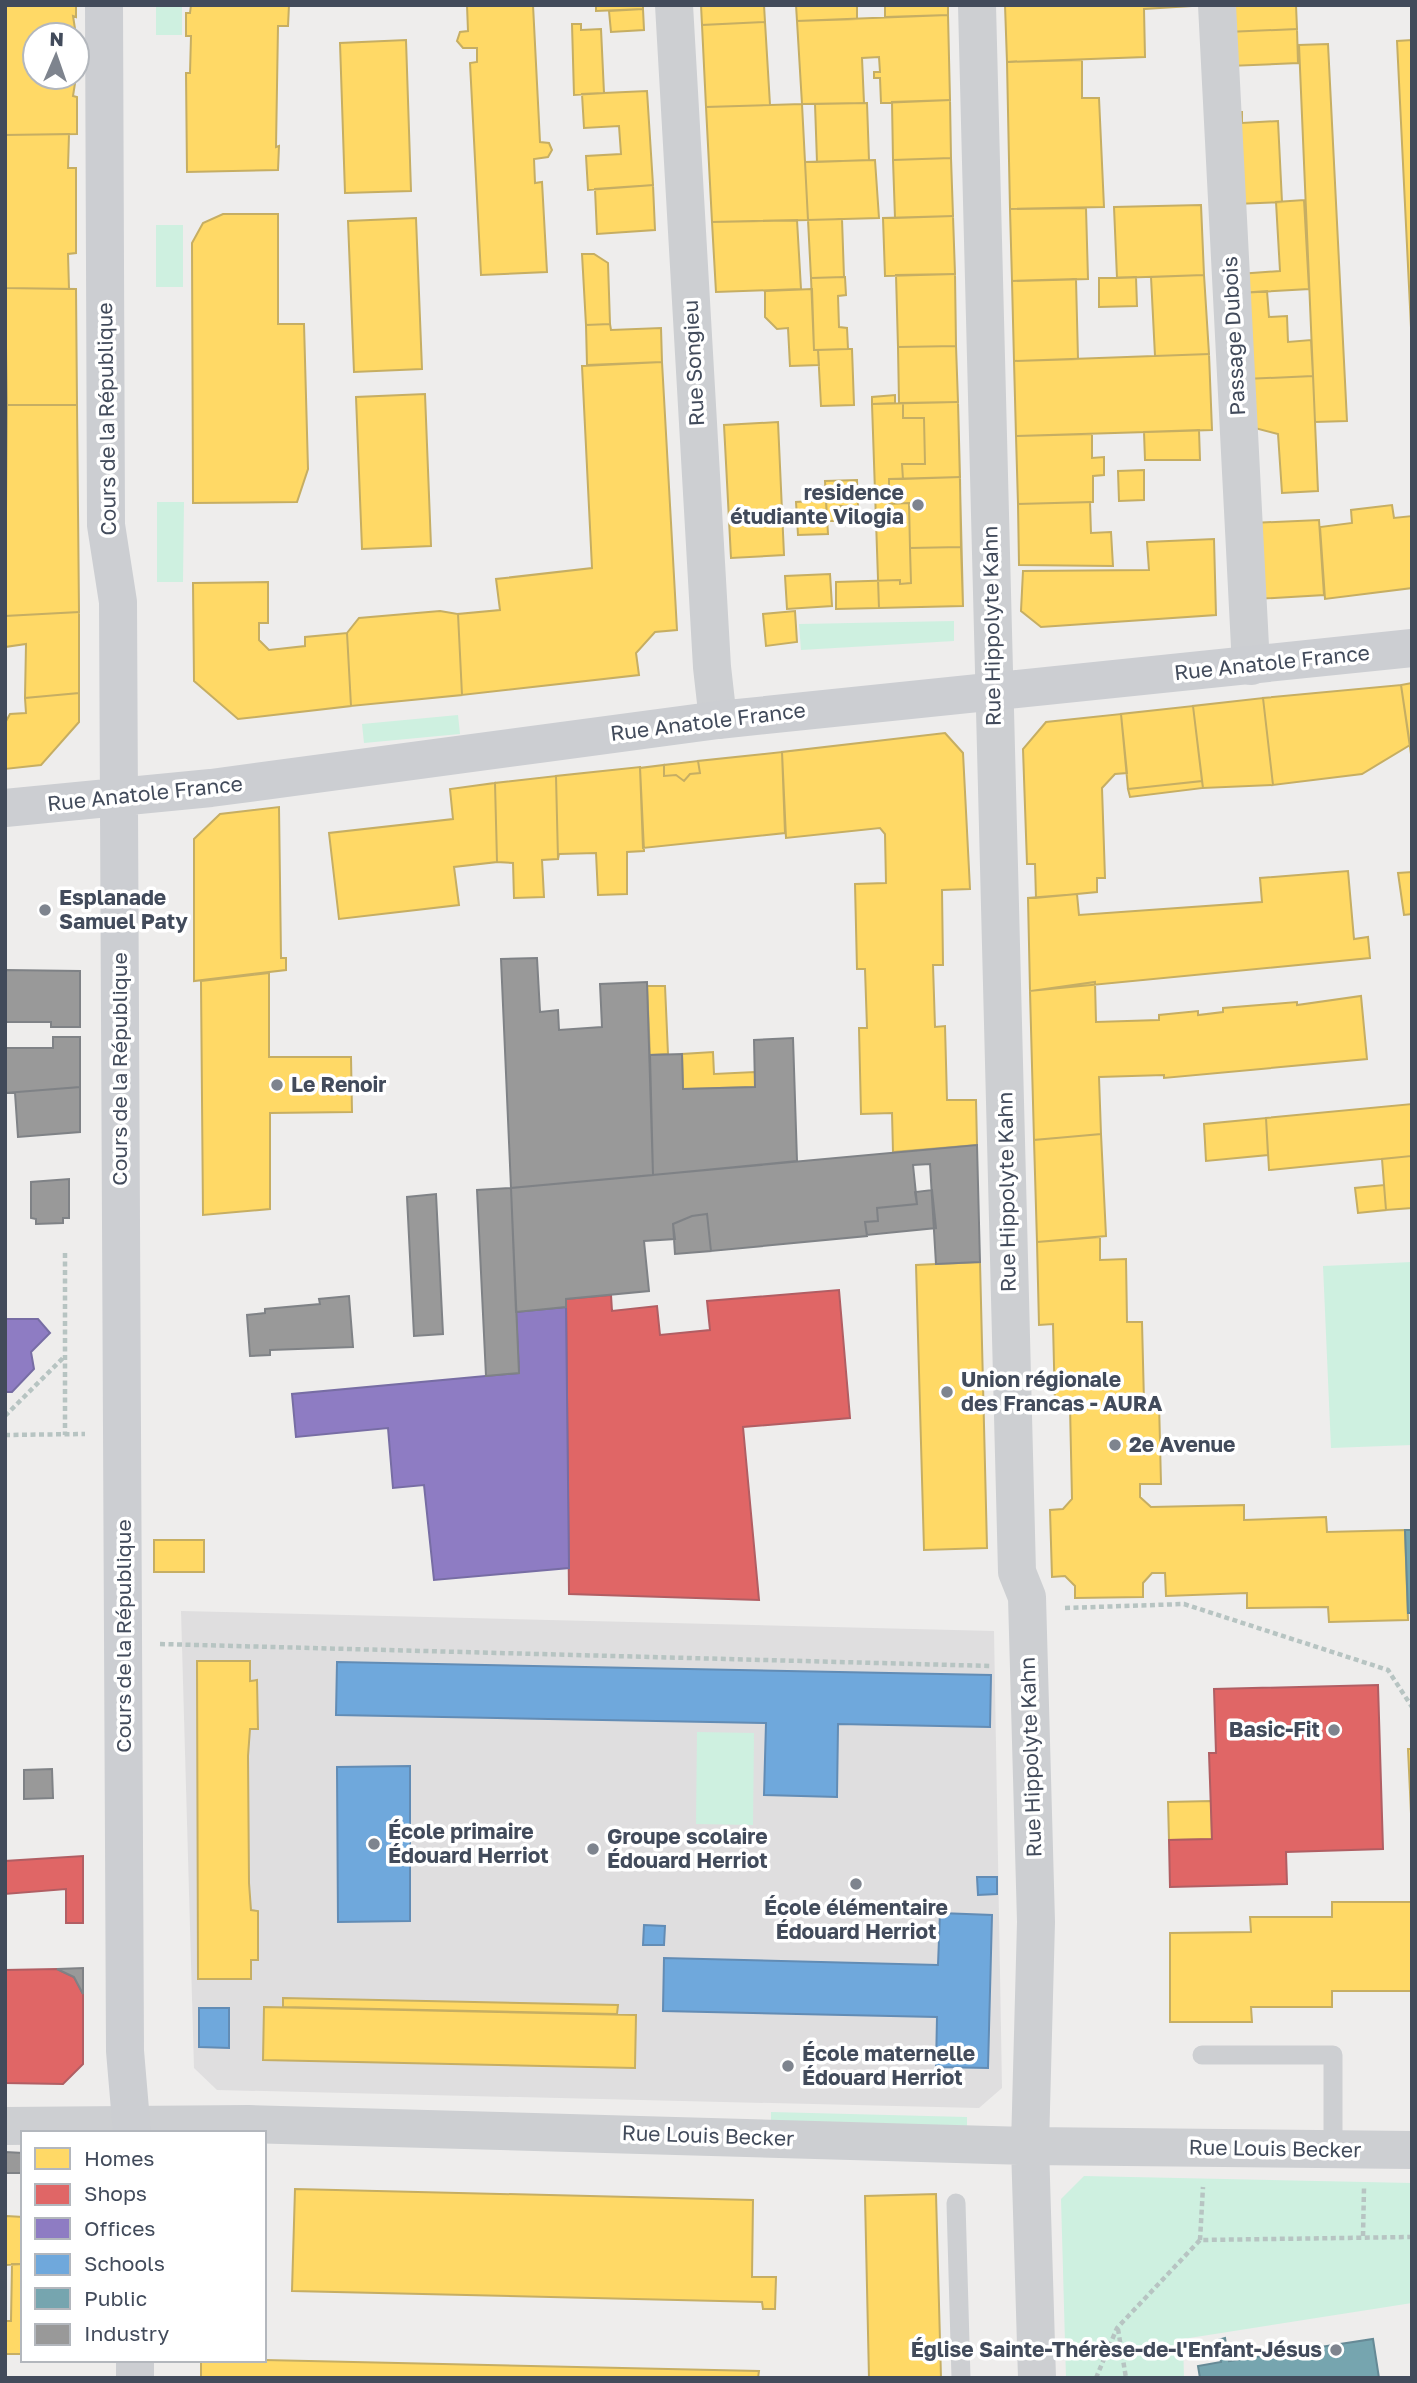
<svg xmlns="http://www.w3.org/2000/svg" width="1417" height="2383" viewBox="0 0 1417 2383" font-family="'Golos Text',sans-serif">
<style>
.education{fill:#dfdedf}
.green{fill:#cef0e0}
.homes{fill:#ffd966;stroke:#c6ae63;stroke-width:2}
.shops{fill:#e06666;stroke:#b15e63;stroke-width:2}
.offices{fill:#8e7cc3;stroke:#776da4;stroke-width:2}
.schools{fill:#6fa8dc;stroke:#628cb5;stroke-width:2}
.public{fill:#76a5af;stroke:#668a96;stroke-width:2}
.industry{fill:#999;stroke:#7f8286;stroke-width:2}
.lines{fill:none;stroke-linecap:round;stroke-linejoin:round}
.path{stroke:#b7c4c2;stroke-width:4.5;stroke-dasharray:5 3.5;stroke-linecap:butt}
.lane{stroke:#cdcfd2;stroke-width:19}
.street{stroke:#cdcfd2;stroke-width:38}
.secondary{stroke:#ccced2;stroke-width:38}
.poi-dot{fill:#7e848e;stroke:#fff;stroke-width:2.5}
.labels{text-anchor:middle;stroke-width:7;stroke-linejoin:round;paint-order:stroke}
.street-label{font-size:21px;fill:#424b5b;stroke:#fff}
.poi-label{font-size:21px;font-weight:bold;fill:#424b5b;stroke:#fff;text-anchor:start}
</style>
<rect width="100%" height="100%" fill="#eeedec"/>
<path class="education" d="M 181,1611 L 994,1631 L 1002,2088 L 979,2108 L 217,2090 L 194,2068 Z"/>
<path class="green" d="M 156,5 L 182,5 L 182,35 L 156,35 Z
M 156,225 L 183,225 L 183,287 L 156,287 Z
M 157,502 L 184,502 L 183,582 L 157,582 Z
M 954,621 L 954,641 L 801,650 L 799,624 Z
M 458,715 L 460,734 L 364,743 L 362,724 Z
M 1412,1262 L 1412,1445 L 1331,1448 L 1323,1266 Z
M 697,1732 L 754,1733 L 753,1825 L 696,1824 Z
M 771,2112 L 967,2117 L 967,2126 L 771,2121 Z
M 1084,2176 L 1412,2183 L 1412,2303 L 1183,2339 L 1184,2378 L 1066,2378 L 1061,2199 Z"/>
<path class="homes" d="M 5,5 L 76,5 L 76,17 L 73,16 L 76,35 L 35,35 L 35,77 L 76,77 L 73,96 L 77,97 L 77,134 L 5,135 Z
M 191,5 L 289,5 L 288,26 L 278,26 L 276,147 L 279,146 L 278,170 L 187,172 L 186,73 L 190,73 L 191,36 L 186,36 L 186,13 L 190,13 Z
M 467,5 L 533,5 L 540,142 L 549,143 L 552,150 L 548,157 L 534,159 L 535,183 L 542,182 L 547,272 L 481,275 L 470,63 L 477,62 L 477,48 L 463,48 L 457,41 L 460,32 L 468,31 Z
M 596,5 L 643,5 L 643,9 L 596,11 Z
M 701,5 L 764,5 L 765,22 L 702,25 Z
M 796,5 L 857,5 L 857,19 L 797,21 Z
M 885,5 L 948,5 L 948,15 L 885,17 Z
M 1005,5 L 1191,5 L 1191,6 L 1144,9 L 1145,57 L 1007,62 Z
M 1226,5 L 1296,5 L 1297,29 L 1227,32 Z
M 643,9 L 644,30 L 611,32 L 609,11 Z
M 948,15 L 950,100 L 881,103 L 880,78 L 874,78 L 874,72 L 880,72 L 879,57 L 862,58 L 864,103 L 802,104 L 797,21 Z
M 765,22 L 770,105 L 706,107 L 702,25 Z
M 572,24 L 581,24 L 581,30 L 601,29 L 604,93 L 574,95 Z
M 1297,29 L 1298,63 L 1229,66 L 1227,32 Z
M 406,40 L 411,191 L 345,193 L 340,43 Z
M 1412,40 L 1412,348 L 1397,41 Z
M 1328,44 L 1347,421 L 1315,422 L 1299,45 Z
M 1082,60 L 1082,98 L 1099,98 L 1104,207 L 1010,209 L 1007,62 Z
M 647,91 L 653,185 L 588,190 L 586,156 L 621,154 L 619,126 L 584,128 L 582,94 Z
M 950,100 L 951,158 L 893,160 L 892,102 Z
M 867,103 L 869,160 L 817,162 L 815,104 Z
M 802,104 L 808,220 L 712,222 L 706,107 Z
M 1231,112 L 1242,112 L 1242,123 L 1278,121 L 1282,202 L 1236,204 Z
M 69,134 L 68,168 L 76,168 L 76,253 L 68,254 L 69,289 L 5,288 L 5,135 Z
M 951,158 L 953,216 L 895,218 L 893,160 Z
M 875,160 L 879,218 L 808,220 L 805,162 Z
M 653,185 L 655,230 L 597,234 L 595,189 Z
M 1304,200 L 1309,289 L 1240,293 L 1239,274 L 1280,271 L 1276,202 Z
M 1201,205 L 1204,275 L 1117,278 L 1114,207 Z
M 1086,208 L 1088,279 L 1012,281 L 1010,209 Z
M 223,214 L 278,214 L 278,324 L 304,324 L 308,469 L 297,502 L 193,503 L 192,243 L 203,223 Z
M 953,216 L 955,274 L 885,276 L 883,218 Z
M 416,218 L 422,369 L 354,372 L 348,221 Z
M 842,219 L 844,277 L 811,278 L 808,220 Z
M 797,220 L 801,289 L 716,292 L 712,222 Z
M 582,254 L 594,254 L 608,263 L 610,324 L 586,325 Z
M 955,274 L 956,346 L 898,347 L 896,275 Z
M 1204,275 L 1209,354 L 1155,356 L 1151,277 Z
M 845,277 L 846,295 L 838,296 L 839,327 L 847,328 L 848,349 L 814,350 L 811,278 Z
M 1136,277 L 1137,306 L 1099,307 L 1099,278 Z
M 1076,279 L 1078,359 L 1014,361 L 1012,281 Z
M 5,288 L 76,289 L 77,405 L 7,405 Z
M 812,289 L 814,350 L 818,350 L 819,365 L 790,366 L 788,328 L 777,329 L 765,317 L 765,291 Z
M 1267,291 L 1269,317 L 1287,316 L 1288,342 L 1311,340 L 1313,376 L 1245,379 L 1240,293 Z
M 610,324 L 611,330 L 661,328 L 662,362 L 587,365 L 586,325 Z
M 956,346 L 958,402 L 899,403 L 898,347 Z
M 848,349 L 852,349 L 854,405 L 821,406 L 818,350 Z
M 1209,354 L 1212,430 L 1016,436 L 1014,361 Z
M 662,362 L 677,630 L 655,632 L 636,653 L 639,675 L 462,695 L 458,614 L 500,610 L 496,579 L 592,568 L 582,366 Z
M 1313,376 L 1318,491 L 1282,493 L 1278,434 L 1247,426 L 1245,379 Z
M 425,394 L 431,546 L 362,549 L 356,397 Z
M 895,395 L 895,403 L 872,404 L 872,397 Z
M 958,402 L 960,477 L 903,479 L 902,464 L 925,464 L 924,418 L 903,418 L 903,403 Z
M 958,402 L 963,606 L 879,608 L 872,404 Z
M 7,405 L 77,405 L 79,612 L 5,616 Z
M 778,422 L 784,555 L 731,558 L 724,425 Z
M 1199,430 L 1200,460 L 1145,460 L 1144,432 Z
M 1092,434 L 1092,458 L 1104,457 L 1104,475 L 1093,476 L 1093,502 L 1018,504 L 1016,436 Z
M 1144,470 L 1144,500 L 1119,501 L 1118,471 Z
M 960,477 L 961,547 L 910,548 L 909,503 L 889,504 L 889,479 Z
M 857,480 L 858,506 L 840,506 L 840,521 L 827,521 L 825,481 Z
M 826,500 L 828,534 L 798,535 L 796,502 Z
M 1090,502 L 1091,533 L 1111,532 L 1113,566 L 1019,565 L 1018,504 Z
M 1392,505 L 1394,518 L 1412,516 L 1412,588 L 1325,599 L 1320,527 L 1352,523 L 1351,510 Z
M 1319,520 L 1324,595 L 1256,599 L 1252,523 Z
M 1214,539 L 1216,615 L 1041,627 L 1021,611 L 1023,571 L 1149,570 L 1147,542 Z
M 961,547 L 963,606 L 836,609 L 836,582 L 900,580 L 900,584 L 911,583 L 910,548 Z
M 830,574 L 832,606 L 787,609 L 785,576 Z
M 268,582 L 268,623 L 259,623 L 259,640 L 269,650 L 305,646 L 305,637 L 347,633 L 351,706 L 238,719 L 194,681 L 193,583 Z
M 440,611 L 458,614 L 462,695 L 351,706 L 347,633 L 359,618 Z
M 795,611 L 797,642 L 766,646 L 763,614 Z
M 79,612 L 79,693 L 25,698 L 26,644 L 5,647 L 5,616 Z
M 1412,683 L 1412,754 L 1411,754 L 1401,685 Z
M 1401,685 L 1410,745 L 1362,774 L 1273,785 L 1263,698 Z
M 79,693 L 79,722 L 41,765 L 5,769 L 5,723 L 10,714 L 26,713 L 25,698 Z
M 1263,698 L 1273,785 L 1203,788 L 1193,706 Z
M 1193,706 L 1202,781 L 1128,789 L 1121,714 Z
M 1121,714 L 1127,773 L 1115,774 L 1102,788 L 1105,878 L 1097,878 L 1097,892 L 1036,898 L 1035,864 L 1027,864 L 1023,749 L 1046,722 Z
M 945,733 L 963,753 L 970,889 L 942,890 L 943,965 L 933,965 L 935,1027 L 945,1026 L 947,1100 L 976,1100 L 977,1145 L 893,1152 L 892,1113 L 861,1114 L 859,1028 L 867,1028 L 865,969 L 857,969 L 855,884 L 886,883 L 885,834 L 880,828 L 786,838 L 782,752 Z
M 782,752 L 785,833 L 643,848 L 640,768 L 664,765 L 664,776 L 676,775 L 684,781 L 690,774 L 700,773 L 698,761 Z
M 698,761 L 700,773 L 690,774 L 684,781 L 676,775 L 664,776 L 664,765 Z
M 640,767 L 644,851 L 627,852 L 627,894 L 598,895 L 596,853 L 559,854 L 558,859 L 556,776 Z
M 556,776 L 558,859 L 542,860 L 544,897 L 514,898 L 513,863 L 497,862 L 495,783 Z
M 1202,781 L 1203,788 L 1130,797 L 1128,789 Z
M 495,783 L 497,862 L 454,867 L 459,905 L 339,919 L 329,833 L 453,819 L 450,789 Z
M 279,807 L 281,958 L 286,958 L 286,970 L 194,981 L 194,839 L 220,814 Z
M 1348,871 L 1354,939 L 1368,937 L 1370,958 L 1030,991 L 1028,898 L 1077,894 L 1079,915 L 1262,902 L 1260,878 Z
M 1412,872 L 1412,914 L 1404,915 L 1398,873 Z
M 269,973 L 269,1057 L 351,1057 L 352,1112 L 270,1113 L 270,1209 L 203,1215 L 201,981 Z
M 1095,982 L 1096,1022 L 1159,1020 L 1159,1015 L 1198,1011 L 1198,1015 L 1223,1012 L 1223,1008 L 1297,1002 L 1297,1005 L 1361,996 L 1367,1059 L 1164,1078 L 1164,1075 L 1099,1077 L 1101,1134 L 1034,1140 L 1030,991 Z
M 647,986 L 665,986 L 668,1054 L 650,1055 Z
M 713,1052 L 714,1074 L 755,1072 L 755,1087 L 683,1089 L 682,1054 Z
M 1412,1104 L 1412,1164 L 1411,1156 L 1269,1170 L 1266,1118 Z
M 1266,1118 L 1268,1155 L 1206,1161 L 1204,1124 Z
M 1101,1134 L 1106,1236 L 1037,1242 L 1034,1140 Z
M 1411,1156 L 1412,1208 L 1386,1210 L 1382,1159 Z
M 1384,1185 L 1386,1210 L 1358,1213 L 1355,1188 Z
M 1100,1237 L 1100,1260 L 1126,1259 L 1127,1322 L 1142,1322 L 1144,1402 L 1159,1402 L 1161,1484 L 1140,1484 L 1140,1497 L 1151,1507 L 1244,1505 L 1244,1520 L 1326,1517 L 1327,1532 L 1405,1530 L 1408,1620 L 1329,1622 L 1328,1607 L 1247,1608 L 1247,1593 L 1166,1596 L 1165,1573 L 1152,1573 L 1143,1583 L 1143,1597 L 1075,1598 L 1075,1586 L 1065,1576 L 1052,1577 L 1050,1510 L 1063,1509 L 1072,1499 L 1070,1406 L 1055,1406 L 1053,1324 L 1039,1325 L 1037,1242 Z
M 980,1262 L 987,1548 L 924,1550 L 916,1265 Z
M 154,1540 L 204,1540 L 204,1572 L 154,1572 Z
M 197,1661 L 250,1661 L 250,1681 L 257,1680 L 258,1729 L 250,1729 L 248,1756 L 249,1883 L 251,1910 L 258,1911 L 258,1960 L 251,1960 L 251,1979 L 198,1979 Z
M 1408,1749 L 1412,1749 L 1412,1835 Z
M 1211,1801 L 1212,1839 L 1169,1840 L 1168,1802 Z
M 1332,1902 L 1412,1902 L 1412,1991 L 1332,1991 L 1332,2007 L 1251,2007 L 1252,2022 L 1170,2022 L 1170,1933 L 1251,1932 L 1250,1917 L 1332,1917 Z
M 283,1998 L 618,2005 L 617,2014 L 283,2007 Z
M 264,2007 L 636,2015 L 635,2068 L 263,2060 Z
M 295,2189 L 753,2200 L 752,2277 L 776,2277 L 775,2309 L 763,2309 L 762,2302 L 292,2291 Z
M 936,2194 L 941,2378 L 869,2378 L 865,2196 Z
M 6,2216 L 23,2217 L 23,2264 L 5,2265 Z
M 12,2264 L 23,2264 L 23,2354 L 5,2354 L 5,2321 L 11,2321 Z
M 201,2360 L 264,2360 L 759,2371 L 758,2378 L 201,2378 Z"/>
<path class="shops" d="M 839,1290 L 850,1418 L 743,1427 L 759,1600 L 569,1594 L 566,1299 L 611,1295 L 612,1311 L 657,1306 L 660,1335 L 710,1330 L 707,1301 Z
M 1378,1685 L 1383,1849 L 1286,1852 L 1287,1884 L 1170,1887 L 1169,1840 L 1212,1839 L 1209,1753 L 1216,1753 L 1214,1689 Z
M 83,1856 L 83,1923 L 66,1923 L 66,1889 L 5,1894 L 5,1861 Z
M 57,1969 L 74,1977 L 83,1994 L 83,2064 L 63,2084 L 5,2083 L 5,1970 Z"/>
<path class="offices" d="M 566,1307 L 569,1568 L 434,1580 L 424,1485 L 393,1488 L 388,1428 L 296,1437 L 292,1394 L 519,1373 L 516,1312 Z
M 5,1319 L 38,1319 L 50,1333 L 31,1352 L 34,1369 L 12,1392 L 5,1392 Z"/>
<path class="schools" d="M 337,1662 L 991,1675 L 990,1727 L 838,1724 L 837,1797 L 764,1795 L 766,1723 L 336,1715 Z
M 410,1766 L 410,1921 L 338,1922 L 337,1767 Z
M 977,1877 L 997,1877 L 997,1894 L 978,1895 Z
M 940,1913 L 992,1915 L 988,2068 L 936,2067 L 937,2017 L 663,2011 L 664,1958 L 938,1965 Z
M 644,1925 L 665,1926 L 664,1945 L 643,1945 Z
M 199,2008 L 229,2008 L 229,2048 L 199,2047 Z"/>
<path class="public" d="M 1405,1530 L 1412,1530 L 1412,1613 L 1408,1613 Z
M 1225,2338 L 1229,2361 L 1373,2339 L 1379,2378 L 1200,2378 L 1198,2366 L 1221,2362 L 1218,2340 Z"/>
<path class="industry" d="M 537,958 L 540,1012 L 558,1010 L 559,1030 L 602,1027 L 600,984 L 647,982 L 653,1175 L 511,1188 L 501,959 Z
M 5,970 L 80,971 L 80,1027 L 51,1027 L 51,1022 L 6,1022 L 5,1041 Z
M 53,1037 L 80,1037 L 80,1087 L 5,1093 L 5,1048 L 53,1048 Z
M 793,1038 L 797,1161 L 653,1175 L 650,1055 L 682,1054 L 683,1089 L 755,1087 L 754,1040 Z
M 80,1087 L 80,1132 L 18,1137 L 15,1093 L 5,1093 Z
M 977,1145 L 980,1262 L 936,1264 L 930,1164 L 913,1165 L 917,1204 L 877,1208 L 878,1221 L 865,1222 L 867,1236 L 711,1251 L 707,1214 L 692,1216 L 673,1224 L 675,1239 L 644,1241 L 649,1291 L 566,1299 L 566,1307 L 516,1312 L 511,1188 Z
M 69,1179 L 69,1218 L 63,1218 L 63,1223 L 36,1224 L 36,1219 L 31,1218 L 31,1182 Z
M 511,1188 L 519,1373 L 486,1376 L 477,1190 Z
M 932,1190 L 936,1228 L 867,1235 L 865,1222 L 878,1221 L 877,1208 L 917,1204 L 915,1192 Z
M 436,1194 L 443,1334 L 414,1336 L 407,1197 Z
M 707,1214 L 711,1251 L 675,1254 L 673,1224 L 692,1216 Z
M 349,1296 L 353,1347 L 270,1350 L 270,1355 L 250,1356 L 247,1315 L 265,1313 L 265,1309 L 320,1304 L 319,1299 Z
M 52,1769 L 53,1798 L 24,1799 L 24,1770 Z
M 83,1968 L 83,1994 L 74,1977 L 57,1969 Z
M 5,2152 L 23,2153 L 23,2173 L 5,2173 Z"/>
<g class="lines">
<path class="path" d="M 65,1253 L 65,1435
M 5,1416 L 65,1356
M 5,1435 L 85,1434
M 1065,1608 L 1184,1604 L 1388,1670 L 1412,1707
M 160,1644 L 991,1666
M 1363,2236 L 1364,2188
M 1200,2240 L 1203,2187
M 1118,2329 L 1126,2378
M 1096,2378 L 1117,2328 L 1200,2240 L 1412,2237"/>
<path class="lane" d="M 1202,2055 L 1333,2055 L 1333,2149
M 956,2203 L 961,2378"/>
<path class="street" d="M 674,5 L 712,667 L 718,720
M 977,5 L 1017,1572 L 1027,1597 L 1036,1922 L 1030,2146 L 1037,2378
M 1217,5 L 1251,666
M 5,2126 L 249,2124 L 1030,2146 L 1412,2150"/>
<path class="secondary" d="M 104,5 L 106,525 L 118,602 L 125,2051 L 132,2133
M 5,808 L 211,788 L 718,720 L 1412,648
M 135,2360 L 135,2378"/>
</g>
<g class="poi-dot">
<circle cx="918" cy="505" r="7"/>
<circle cx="45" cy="910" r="7"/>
<circle cx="277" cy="1085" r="7"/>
<circle cx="947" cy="1392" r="7"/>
<circle cx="1115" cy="1445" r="7"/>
<circle cx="1334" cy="1730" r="7"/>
<circle cx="374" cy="1844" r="7"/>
<circle cx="593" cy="1849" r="7"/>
<circle cx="856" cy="1884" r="7"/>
<circle cx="788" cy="2066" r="7"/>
<circle cx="1336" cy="2350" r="7"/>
</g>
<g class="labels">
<g class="street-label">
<text transform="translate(1234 336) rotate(-93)" y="7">Passage Dubois</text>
<text transform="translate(694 363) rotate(-93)" y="7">Rue Songieu</text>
<text transform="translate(107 419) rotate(-91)" y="7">Cours de la République</text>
<text transform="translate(992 626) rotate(-91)" y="7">Rue Hippolyte Kahn</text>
<text transform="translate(1272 663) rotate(-6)" y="7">Rue Anatole France</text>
<text transform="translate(708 722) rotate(-7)" y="7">Rue Anatole France</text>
<text transform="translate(145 794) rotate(-6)" y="7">Rue Anatole France</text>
<text transform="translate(120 1069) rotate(-90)" y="7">Cours de la République</text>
<text transform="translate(1007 1192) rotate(-91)" y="7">Rue Hippolyte Kahn</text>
<text transform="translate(124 1636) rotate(-90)" y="7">Cours de la République</text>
<text transform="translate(1031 1757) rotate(-92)" y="7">Rue Hippolyte Kahn</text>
<text transform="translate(708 2136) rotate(2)" y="7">Rue Louis Becker</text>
<text transform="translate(1275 2149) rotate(1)" y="7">Rue Louis Becker</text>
</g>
<g class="poi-label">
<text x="904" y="500" text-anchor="end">residence<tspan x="904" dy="24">étudiante Vilogia</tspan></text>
<text x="59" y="905">Esplanade<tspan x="59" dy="24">Samuel Paty</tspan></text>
<text x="291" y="1092">Le Renoir</text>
<text x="961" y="1387">Union régionale<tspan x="961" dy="24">des Francas - AURA</tspan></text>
<text x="1129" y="1452">2e Avenue</text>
<text x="1320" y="1737" text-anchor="end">Basic-Fit</text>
<text x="388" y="1839">École primaire<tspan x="388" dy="24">Édouard Herriot</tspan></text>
<text x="607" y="1844">Groupe scolaire<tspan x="607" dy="24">Édouard Herriot</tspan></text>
<text x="856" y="1915" text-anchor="middle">École élémentaire<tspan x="856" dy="24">Édouard Herriot</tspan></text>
<text x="802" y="2061">École maternelle<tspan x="802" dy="24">Édouard Herriot</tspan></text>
<text x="1322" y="2357" text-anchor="end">Église Sainte-Thérèse-de-l'Enfant-Jésus</text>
</g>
</g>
<rect width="1417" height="2383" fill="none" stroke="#424b5b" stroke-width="14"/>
<rect x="21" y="2131" width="245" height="231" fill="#ffffff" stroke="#b3b7bd" stroke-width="2"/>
<rect x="35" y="2148" width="35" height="21" fill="#ffd966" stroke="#b3b7bd" stroke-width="2"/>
<text x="84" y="2166" font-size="21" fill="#424b5b">Homes</text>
<rect x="35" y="2184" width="35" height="21" fill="#e06666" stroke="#b3b7bd" stroke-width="2"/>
<text x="84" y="2201" font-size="21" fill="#424b5b">Shops</text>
<rect x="35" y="2218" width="35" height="21" fill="#8e7cc3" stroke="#b3b7bd" stroke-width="2"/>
<text x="84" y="2236" font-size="21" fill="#424b5b">Offices</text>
<rect x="35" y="2254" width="35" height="21" fill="#6fa8dc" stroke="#b3b7bd" stroke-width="2"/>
<text x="84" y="2271" font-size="21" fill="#424b5b">Schools</text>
<rect x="35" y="2288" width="35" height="21" fill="#76a5af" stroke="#b3b7bd" stroke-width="2"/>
<text x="84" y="2306" font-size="21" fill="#424b5b">Public</text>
<rect x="35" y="2324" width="35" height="21" fill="#999999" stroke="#b3b7bd" stroke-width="2"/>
<text x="84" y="2341" font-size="21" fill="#424b5b">Industry</text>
<g transform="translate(56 56) rotate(2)"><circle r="33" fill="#ffffff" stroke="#b3b7bd" stroke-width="2"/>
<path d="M0-5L12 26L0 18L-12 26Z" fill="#7e848e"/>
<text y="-10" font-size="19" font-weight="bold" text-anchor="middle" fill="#424b5b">N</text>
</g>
</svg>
